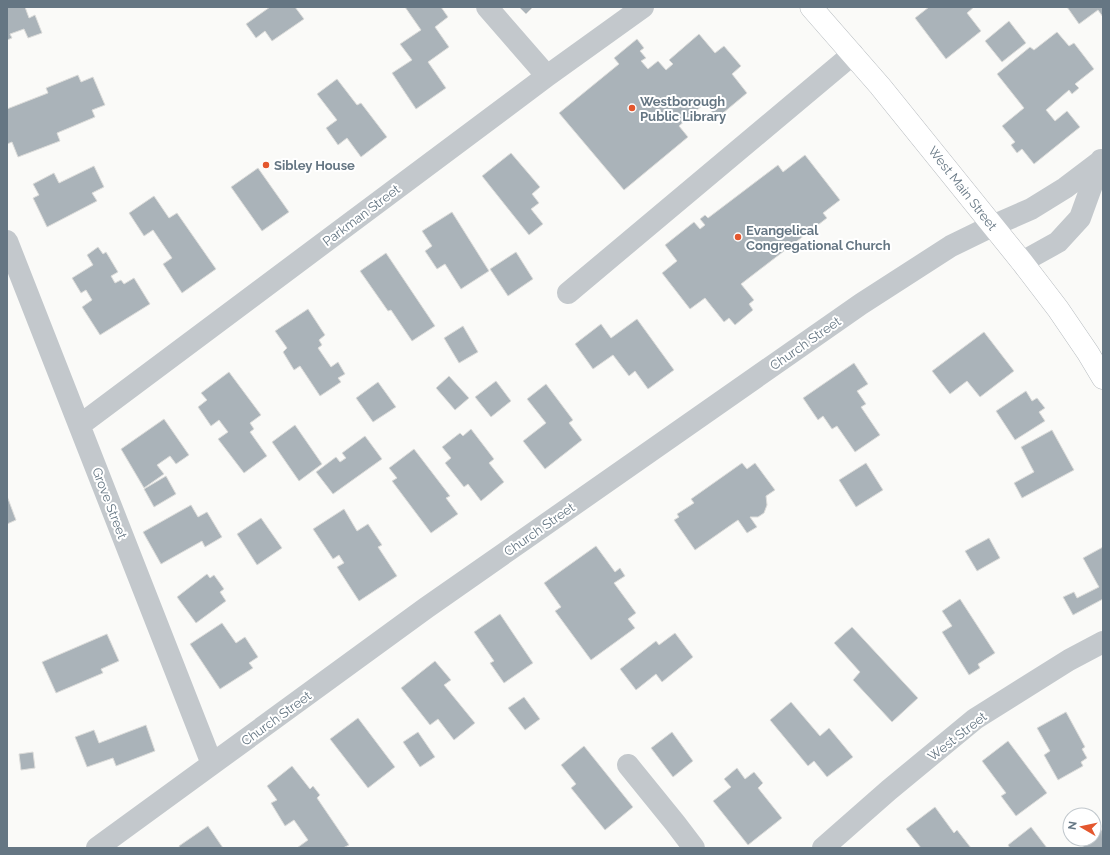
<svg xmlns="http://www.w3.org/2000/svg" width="1110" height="855" viewBox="0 0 1110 855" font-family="Raleway,sans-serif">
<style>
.building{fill:#aab3b9;stroke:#dcdcda}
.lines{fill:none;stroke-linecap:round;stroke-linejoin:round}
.major-casing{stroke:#b5babe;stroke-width:23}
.minor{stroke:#c3c8cc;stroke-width:22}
.major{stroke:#fff;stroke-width:22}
.poi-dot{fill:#e4572e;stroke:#fff;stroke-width:1.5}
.labels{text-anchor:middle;stroke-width:4;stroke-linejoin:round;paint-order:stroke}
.poi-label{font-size:13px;font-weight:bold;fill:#657683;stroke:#fff;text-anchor:start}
.street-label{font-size:13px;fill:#657683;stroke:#fff}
</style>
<rect width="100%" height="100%" fill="#fafaf8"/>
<path class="building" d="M 7,7 L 25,7 L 29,18 L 35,15 L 42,33 L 28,38 L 24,29 L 10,34 L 12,38 L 7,40 Z
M 270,7 L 295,7 L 304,19 L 272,41 L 265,31 L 256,38 L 246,24 Z
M 405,7 L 441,7 L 448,17 L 435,27 L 449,47 L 428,62 L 446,88 L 416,109 L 392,73 L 412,60 L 400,44 L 421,30 Z
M 519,7 L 533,7 L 526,14 Z
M 929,7 L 974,7 L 967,13 L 981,31 L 946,59 L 915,18 Z
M 1067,7 L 1103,7 L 1103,17 L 1098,10 L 1079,24 Z
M 1009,21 L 1026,43 L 1002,62 L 985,41 Z
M 1057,32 L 1069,46 L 1074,43 L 1094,69 L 1075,84 L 1079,88 L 1072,94 L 1069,90 L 1046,110 L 1055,121 L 1067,111 L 1080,127 L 1034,164 L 1022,149 L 1017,153 L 1011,145 L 1015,142 L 1002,126 L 1024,108 L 997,74 L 1030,47 L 1034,50 Z
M 699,34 L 715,53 L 724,46 L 741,66 L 732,74 L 747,93 L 717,118 L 705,103 L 679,126 L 688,137 L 624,190 L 559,113 L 619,64 L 614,58 L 637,39 L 644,48 L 640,51 L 646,58 L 641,61 L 648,69 L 658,61 L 666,70 L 673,64 L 669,60 Z
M 78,75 L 81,82 L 93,77 L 105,105 L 92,110 L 95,117 L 57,133 L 60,141 L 18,157 L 12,142 L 7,144 L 7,109 L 48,93 L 46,88 Z
M 337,79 L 357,105 L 361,103 L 387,137 L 361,157 L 347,138 L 338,145 L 326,128 L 337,120 L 317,94 Z
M 511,153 L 540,187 L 532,194 L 539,203 L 531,209 L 543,224 L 529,235 L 482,176 Z
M 805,155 L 840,200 L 823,213 L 827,218 L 741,284 L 754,300 L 749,304 L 753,310 L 735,325 L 729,318 L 724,322 L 705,298 L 690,309 L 662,273 L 677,261 L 665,245 L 694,222 L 700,229 L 705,225 L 700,219 L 705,215 L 708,218 L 778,165 L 783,172 Z
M 94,166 L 104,187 L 92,193 L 97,201 L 47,227 L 33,198 L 39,195 L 33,184 L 54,173 L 59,183 Z
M 258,168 L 289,212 L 262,231 L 231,187 Z
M 154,196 L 169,218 L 177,213 L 216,269 L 182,293 L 163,264 L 172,258 L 153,230 L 144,236 L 129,213 Z
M 452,212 L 489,271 L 461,289 L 445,264 L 437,269 L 425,251 L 432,246 L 422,231 Z
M 98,247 L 103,254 L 106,252 L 118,272 L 111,276 L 115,283 L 121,280 L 124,284 L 134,278 L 150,304 L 100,335 L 82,307 L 92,300 L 86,290 L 81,293 L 72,278 L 93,265 L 87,255 Z
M 516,252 L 533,279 L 508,296 L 490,269 Z
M 386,253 L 435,326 L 412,341 L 391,310 L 388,311 L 360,271 Z
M 308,309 L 325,335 L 319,340 L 322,345 L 318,348 L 331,367 L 338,362 L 345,374 L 338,378 L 341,382 L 320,396 L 300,366 L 294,370 L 283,352 L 287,348 L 275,331 Z
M 637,319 L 674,370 L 648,389 L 635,371 L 629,376 L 613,355 L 593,369 L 575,344 L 601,324 L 611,338 Z
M 463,326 L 478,352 L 459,363 L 444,338 Z
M 984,332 L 1014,371 L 980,397 L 967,381 L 950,394 L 932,371 Z
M 854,363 L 868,384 L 857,391 L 866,404 L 861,407 L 880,435 L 855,452 L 837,426 L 832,429 L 823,416 L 818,420 L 803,398 Z
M 229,372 L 261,415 L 250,423 L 254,429 L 250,432 L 267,456 L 244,473 L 218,439 L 228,432 L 219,420 L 211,426 L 198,407 L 207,400 L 201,393 Z
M 449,376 L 469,398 L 455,410 L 436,388 Z
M 496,381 L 511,401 L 491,417 L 475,397 Z
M 378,382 L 396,407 L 373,422 L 356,398 Z
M 546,384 L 573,420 L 569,423 L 582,440 L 545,469 L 523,441 L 546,423 L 527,399 Z
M 1026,391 L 1032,401 L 1037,398 L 1045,408 L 1039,412 L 1045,421 L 1015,440 L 996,411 Z
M 164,419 L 189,455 L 176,464 L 170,456 L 157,465 L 164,474 L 144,488 L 121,449 Z
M 295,425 L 322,464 L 299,481 L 272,442 Z
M 471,429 L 494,459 L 489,463 L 504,482 L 481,501 L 468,484 L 464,487 L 445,463 L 451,458 L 442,447 L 460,433 L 463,436 Z
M 1052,430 L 1074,470 L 1022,498 L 1014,483 L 1034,472 L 1021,447 Z
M 365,436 L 382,459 L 333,494 L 316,472 L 336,457 L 340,462 L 346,458 L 342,453 Z
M 414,449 L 450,496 L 446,498 L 458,514 L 431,533 L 392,481 L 397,478 L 389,468 Z
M 742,463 L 747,469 L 755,463 L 775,490 L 766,496 L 767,505 L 764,513 L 758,517 L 750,517 L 757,527 L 747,533 L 738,520 L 695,550 L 674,520 L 679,517 L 677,514 L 694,503 L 691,499 Z
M 866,463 L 883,490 L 856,507 L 839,480 Z
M 166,476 L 176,494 L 154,507 L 144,489 Z
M 7,496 L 16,520 L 7,524 Z
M 191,505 L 198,517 L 207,512 L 222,537 L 205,547 L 202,541 L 161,564 L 143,532 Z
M 344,509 L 357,531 L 368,524 L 382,545 L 378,547 L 397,576 L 359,601 L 337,567 L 344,563 L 339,555 L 333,559 L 313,529 Z
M 261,518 L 282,548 L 257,565 L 237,534 Z
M 989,538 L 1000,558 L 977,571 L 965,551 Z
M 596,546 L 615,572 L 620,568 L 625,576 L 614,583 L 636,613 L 628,619 L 635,628 L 591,660 L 555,611 L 561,607 L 544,583 Z
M 1103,547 L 1103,599 L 1073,615 L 1063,597 L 1074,592 L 1077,598 L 1099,587 L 1083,558 Z
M 207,574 L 210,578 L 214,575 L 224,589 L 220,592 L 226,601 L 196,623 L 177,597 Z
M 960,599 L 995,653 L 978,664 L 980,668 L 969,675 L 942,632 L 952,626 L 942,611 Z
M 500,614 L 533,663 L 504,683 L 490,663 L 494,661 L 474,632 Z
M 222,623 L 236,643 L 245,637 L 258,657 L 249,663 L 253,668 L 220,689 L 190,644 Z
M 852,627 L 918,698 L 892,722 L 853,680 L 860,672 L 834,643 Z
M 675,633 L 693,657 L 662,682 L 656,674 L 636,690 L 620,669 L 656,641 L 659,645 Z
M 107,634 L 119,661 L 101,669 L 103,673 L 56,693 L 42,662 Z
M 435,661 L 451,680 L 444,685 L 475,723 L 454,740 L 438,719 L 430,725 L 401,688 Z
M 524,697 L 540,719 L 525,730 L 508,708 Z
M 791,702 L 820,736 L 829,728 L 853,757 L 827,777 L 814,761 L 808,766 L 770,720 Z
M 1066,712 L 1085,747 L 1082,749 L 1087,758 L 1081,762 L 1083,766 L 1058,780 L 1044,755 L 1050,751 L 1037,728 Z
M 358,718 L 395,767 L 368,788 L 330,739 Z
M 146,725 L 155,751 L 116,766 L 113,758 L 87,767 L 75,737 L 94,730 L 99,743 Z
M 418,732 L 435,757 L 420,767 L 403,742 Z
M 672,732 L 693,761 L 673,777 L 651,748 Z
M 1008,741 L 1047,793 L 1016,816 L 1001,796 L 1006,793 L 982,761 Z
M 584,746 L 633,807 L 605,830 L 571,788 L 576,784 L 561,765 Z
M 33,752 L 35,768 L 21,770 L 19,754 Z
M 292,766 L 310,789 L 313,786 L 320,795 L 317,798 L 349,845 L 343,848 L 297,848 L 308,840 L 294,820 L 285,826 L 271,803 L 277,800 L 267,786 Z
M 737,768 L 745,779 L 754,772 L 763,783 L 758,788 L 782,818 L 748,845 L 713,801 L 731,787 L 724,779 Z
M 935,807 L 954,833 L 957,830 L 971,848 L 921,848 L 906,829 Z
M 208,826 L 223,848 L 180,848 L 179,846 Z
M 1031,827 L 1047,848 L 1010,848 L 1008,845 Z
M 1102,830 L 1103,848 L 1084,848 L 1080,841 L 1084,839 L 1094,839 L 1094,834 Z"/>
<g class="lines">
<g class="major-casing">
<path id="major" d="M 811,7 L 880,86 L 1022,262 L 1058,309 L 1088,353 L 1103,378"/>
</g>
<path class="minor" d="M 487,7 L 547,76
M 7,241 L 212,764
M 1022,262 L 1058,242 L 1080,218 L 1101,160
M 568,293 L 853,54
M 80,425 L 547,76 L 643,7
M 628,765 L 675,823 L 694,848
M 97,848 L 426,608 L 861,304 L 951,246 L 992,226 L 1031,209 L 1065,188 L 1102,160
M 823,848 L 889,790 L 975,719 L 1069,660 L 1103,642"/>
<use href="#major" class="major"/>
</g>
<g class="poi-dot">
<circle cx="632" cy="108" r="4"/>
<circle cx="266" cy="165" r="4"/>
<circle cx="738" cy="237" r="4"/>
</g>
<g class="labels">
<g class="poi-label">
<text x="640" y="106">Westborough<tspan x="640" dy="15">Public Library</tspan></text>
<text x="274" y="170">Sibley House</text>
<text x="746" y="235">Evangelical<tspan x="746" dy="15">Congregational Church</tspan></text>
</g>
<g class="street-label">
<text transform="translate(963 188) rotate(52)" y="5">West Main Street</text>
<text transform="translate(361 215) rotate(-37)" y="5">Parkman Street</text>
<text transform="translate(805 343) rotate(-35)" y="5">Church Street</text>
<text transform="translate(110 503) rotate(69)" y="5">Grove Street</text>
<text transform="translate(539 529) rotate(-35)" y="5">Church Street</text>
<text transform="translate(276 718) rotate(-36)" y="5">Church Street</text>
<text transform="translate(957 736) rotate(-38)" y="5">West Street</text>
</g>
</g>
<rect width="1110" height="855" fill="none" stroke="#657683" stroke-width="16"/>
<g transform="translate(1082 827) rotate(279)"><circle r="19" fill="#ffffff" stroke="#c1c8cd"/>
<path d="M0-3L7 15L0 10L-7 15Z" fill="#e4572e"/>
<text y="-6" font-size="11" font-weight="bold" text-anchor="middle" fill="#657683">N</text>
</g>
</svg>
